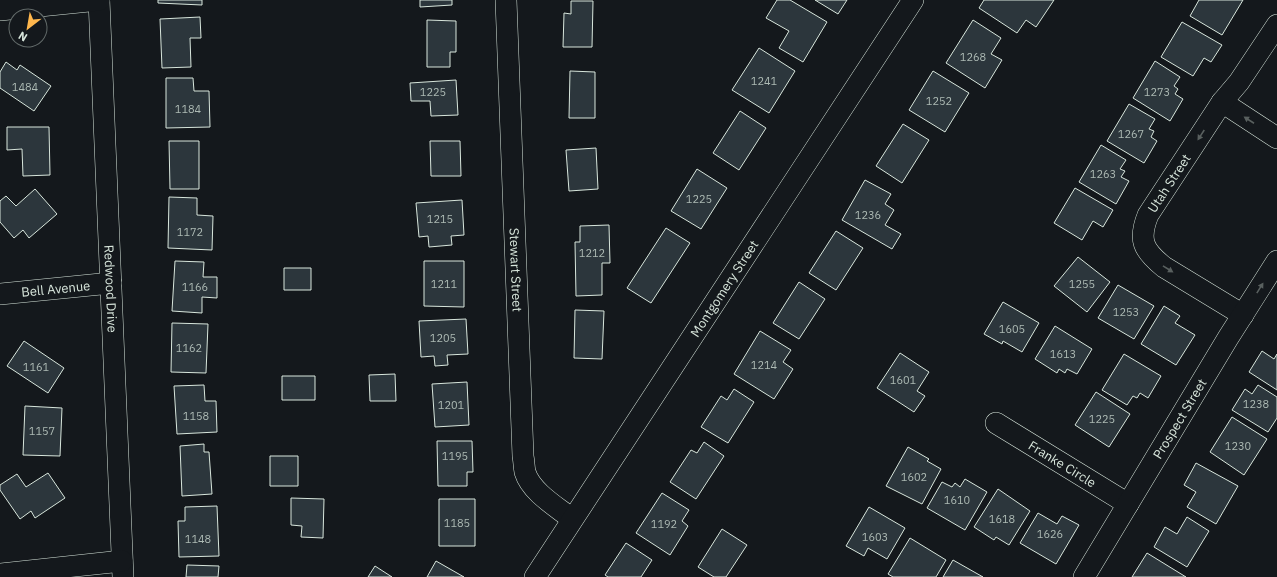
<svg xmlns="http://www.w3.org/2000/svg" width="1277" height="577" viewBox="0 0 1277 577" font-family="'IBM Plex Sans',sans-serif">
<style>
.building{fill:#2c363c;stroke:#d8e6dc}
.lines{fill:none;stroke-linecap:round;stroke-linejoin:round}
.street-casing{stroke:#d8e6dc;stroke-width:22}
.street{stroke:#14181c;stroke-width:21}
.oneway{fill:#59605f}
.labels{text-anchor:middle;stroke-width:3;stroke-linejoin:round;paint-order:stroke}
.number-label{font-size:11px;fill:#adbab4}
.street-label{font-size:13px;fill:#d8e6dc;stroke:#14181c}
</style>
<rect width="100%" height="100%" fill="#14181c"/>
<path class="building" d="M 158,0 L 202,0 L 202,5 L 158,3 Z
M 420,0 L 452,0 L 452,5 L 420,7 Z
M 777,0 L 790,0 L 827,22 L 803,62 L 779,48 L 789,31 L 766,18 Z
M 815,0 L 847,0 L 838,14 Z
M 984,0 L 1054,0 L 1036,27 L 1026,20 L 1017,33 L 979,8 Z
M 1199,0 L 1243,0 L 1222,35 L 1190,16 Z
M 571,1 L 593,1 L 592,47 L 563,47 L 564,13 L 571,14 Z
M 200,17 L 201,38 L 190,38 L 191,67 L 162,68 L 160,19 Z
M 427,20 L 456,21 L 456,52 L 450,52 L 450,67 L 427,67 Z
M 973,20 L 1001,38 L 991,54 L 1002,60 L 985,88 L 946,63 Z
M 1182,22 L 1222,45 L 1211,62 L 1204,58 L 1193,76 L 1161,57 Z
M 759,48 L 795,71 L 769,113 L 732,90 Z
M 1155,61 L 1180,77 L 1174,86 L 1178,89 L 1175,94 L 1183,99 L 1170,121 L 1133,98 Z
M 6,62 L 17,70 L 20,65 L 51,86 L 34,111 L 0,88 L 0,72 Z
M 570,71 L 595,72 L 595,118 L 569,118 Z
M 933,71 L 969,93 L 945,132 L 909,110 Z
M 166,78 L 193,78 L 194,91 L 209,91 L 210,127 L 166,128 Z
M 456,80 L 458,115 L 431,116 L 430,101 L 411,101 L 410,83 Z
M 1129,104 L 1155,119 L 1149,129 L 1154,131 L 1151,137 L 1157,141 L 1144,163 L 1107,141 Z
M 740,111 L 766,128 L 739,170 L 713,153 Z
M 903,124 L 929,140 L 902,183 L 876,166 Z
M 7,127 L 49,127 L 50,175 L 23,176 L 22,149 L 7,150 Z
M 169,141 L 199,141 L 199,189 L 170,189 Z
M 430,141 L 460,141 L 461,176 L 431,176 Z
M 1101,145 L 1126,160 L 1120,169 L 1125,171 L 1121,177 L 1129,181 L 1116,204 L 1079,182 Z
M 596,148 L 598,189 L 569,191 L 566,150 Z
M 697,169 L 727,188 L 701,229 L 671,211 Z
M 865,180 L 891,194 L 885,204 L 894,210 L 885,225 L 901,234 L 892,249 L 842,220 Z
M 1075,188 L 1113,210 L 1103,227 L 1093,221 L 1082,240 L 1054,223 Z
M 35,189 L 57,214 L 29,238 L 23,230 L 14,238 L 0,222 L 0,201 L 6,196 L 16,206 Z
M 169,197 L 197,198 L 197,215 L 213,216 L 212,250 L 168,248 Z
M 462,200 L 464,235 L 451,236 L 452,245 L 429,247 L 428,236 L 419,237 L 416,203 Z
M 609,225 L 610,263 L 602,263 L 602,295 L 576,296 L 575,242 L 580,242 L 580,226 Z
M 666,228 L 690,243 L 651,303 L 627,288 Z
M 836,231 L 863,248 L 836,290 L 809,273 Z
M 1078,257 L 1110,282 L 1087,312 L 1054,286 Z
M 175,261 L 204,262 L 203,277 L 217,277 L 217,298 L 202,297 L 202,313 L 172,311 Z
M 424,261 L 464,261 L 464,307 L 424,306 Z
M 284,268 L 311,268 L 311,290 L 284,290 Z
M 799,282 L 825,299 L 799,339 L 773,323 Z
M 1118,285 L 1154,306 L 1134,339 L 1098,318 Z
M 1003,302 L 1039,323 L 1022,352 L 1003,341 L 1002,344 L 984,334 Z
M 1164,306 L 1180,316 L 1175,323 L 1195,335 L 1176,365 L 1141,344 Z
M 575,310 L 604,311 L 602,359 L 574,358 Z
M 466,319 L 468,354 L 447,355 L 448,365 L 435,366 L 434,356 L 421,357 L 419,321 Z
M 172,323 L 208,324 L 206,373 L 171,372 Z
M 1055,326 L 1092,349 L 1077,374 L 1067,369 L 1065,373 L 1059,369 L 1057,373 L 1035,359 Z
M 760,331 L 791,350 L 783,362 L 793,369 L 774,399 L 734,374 Z
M 24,341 L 64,368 L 48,393 L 7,366 Z
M 1262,351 L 1274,359 L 1277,354 L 1277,390 L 1249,372 Z
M 900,353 L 929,372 L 917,391 L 925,396 L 914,412 L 877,388 Z
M 1124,354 L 1161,376 L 1148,398 L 1140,393 L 1137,398 L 1133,396 L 1127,405 L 1102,390 Z
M 395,374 L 396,401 L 370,401 L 369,375 Z
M 282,376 L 315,376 L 315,400 L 282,400 Z
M 467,382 L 469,425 L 435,427 L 432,384 Z
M 204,385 L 205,401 L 216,401 L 217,432 L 177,434 L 174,386 Z
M 1258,385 L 1277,397 L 1277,418 L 1268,432 L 1232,410 L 1245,389 L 1252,394 Z
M 734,389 L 754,402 L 728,443 L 701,427 L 721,396 L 727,400 Z
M 1096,392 L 1130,414 L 1109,447 L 1075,425 Z
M 25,406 L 62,408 L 60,456 L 23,455 Z
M 1232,417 L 1267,439 L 1244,475 L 1210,452 Z
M 437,441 L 472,441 L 473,472 L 467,472 L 467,486 L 438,486 Z
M 704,442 L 724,456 L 696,499 L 670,482 L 691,450 L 697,453 Z
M 204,444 L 204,452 L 209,452 L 212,494 L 182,496 L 180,446 Z
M 908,447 L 929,459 L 927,461 L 941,469 L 922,504 L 886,486 Z
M 270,456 L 298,456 L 298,486 L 270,486 Z
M 1196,463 L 1238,486 L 1216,524 L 1187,507 L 1196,492 L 1184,485 Z
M 48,473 L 65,498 L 35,518 L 31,511 L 20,519 L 0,490 L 0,485 L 17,474 L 26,487 Z
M 965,479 L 987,492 L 965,530 L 927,508 L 942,482 L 952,487 L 955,483 L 960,487 Z
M 998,489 L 1030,511 L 1009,545 L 996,537 L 994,540 L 974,527 Z
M 662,493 L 689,510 L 682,521 L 688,526 L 670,555 L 636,533 Z
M 291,498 L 324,499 L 323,538 L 301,537 L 302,526 L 291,525 Z
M 439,499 L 475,499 L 475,546 L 439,546 Z
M 217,506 L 219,556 L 179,557 L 178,521 L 185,521 L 185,507 Z
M 869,507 L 905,528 L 887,559 L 868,548 L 864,556 L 846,546 Z
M 1038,513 L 1057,524 L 1062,516 L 1079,525 L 1056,564 L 1020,543 Z
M 1187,517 L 1209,531 L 1187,567 L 1154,547 L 1165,527 L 1177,534 Z
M 722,529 L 747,545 L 726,577 L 714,577 L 698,567 Z
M 910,538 L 946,560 L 936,577 L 893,577 L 888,574 Z
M 626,543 L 652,560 L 641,577 L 608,577 L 605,575 Z
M 1147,553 L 1186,577 L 1132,577 Z
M 953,560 L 983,577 L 943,577 Z
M 436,561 L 464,577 L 427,577 Z
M 187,565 L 219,566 L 218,577 L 186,577 Z
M 375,566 L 392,577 L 368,577 Z"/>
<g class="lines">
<g class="street-casing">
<g id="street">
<path id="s1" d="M 99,0 L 123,577"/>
<path id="s2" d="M 506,0 L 523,456 C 524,461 524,467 525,472 C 531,492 557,507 572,519"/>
<path d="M 0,10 L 99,0"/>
<path d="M 1222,102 L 1277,138"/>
<path id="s3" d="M 0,294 L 111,283"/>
<path id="s4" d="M 1243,315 L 1164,267 C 1143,250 1138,240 1148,215 L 1222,102 L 1239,82 L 1277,25"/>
<path id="s5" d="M 996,423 L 1128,504"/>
<path d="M 0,574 L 122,561"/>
<path id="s6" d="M 535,577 L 913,0"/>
<path id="s7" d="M 1084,577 L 1228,338 L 1277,261"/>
</g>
</g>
<use href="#street" class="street"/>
</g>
<defs><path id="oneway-solid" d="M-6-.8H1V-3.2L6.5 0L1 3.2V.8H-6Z"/></defs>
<g class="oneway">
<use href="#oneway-solid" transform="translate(1249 120) rotate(-147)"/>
<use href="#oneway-solid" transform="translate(1201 135) rotate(123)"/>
<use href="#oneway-solid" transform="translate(1168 269) rotate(32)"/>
<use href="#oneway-solid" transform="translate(1260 288) rotate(-58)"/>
</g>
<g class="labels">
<g class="number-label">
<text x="973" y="61">1268</text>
<text x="764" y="85">1241</text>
<text x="25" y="91">1484</text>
<text x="433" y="96">1225</text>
<text x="1157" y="96">1273</text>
<text x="939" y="105">1252</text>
<text x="188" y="113">1184</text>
<text x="1131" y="138">1267</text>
<text x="1103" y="178">1263</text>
<text x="699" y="203">1225</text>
<text x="868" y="219">1236</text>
<text x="440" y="223">1215</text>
<text x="190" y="236">1172</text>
<text x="592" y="257">1212</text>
<text x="444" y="288">1211</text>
<text x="1082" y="288">1255</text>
<text x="195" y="291">1166</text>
<text x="1126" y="316">1253</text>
<text x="1012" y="333">1605</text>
<text x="443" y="342">1205</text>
<text x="189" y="352">1162</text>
<text x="1063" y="358">1613</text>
<text x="764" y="369">1214</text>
<text x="36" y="371">1161</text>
<text x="903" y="384">1601</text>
<text x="1256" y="408">1238</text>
<text x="451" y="409">1201</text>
<text x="196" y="420">1158</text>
<text x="1102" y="423">1225</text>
<text x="42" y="435">1157</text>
<text x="1238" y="450">1230</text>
<text x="455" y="460">1195</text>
<text x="914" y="481">1602</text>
<text x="957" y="504">1610</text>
<text x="1002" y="523">1618</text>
<text x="457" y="527">1185</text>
<text x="664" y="528">1192</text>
<text x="1050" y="538">1626</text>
<text x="875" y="541">1603</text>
<text x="198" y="543">1148</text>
</g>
<g class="street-label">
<text dy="5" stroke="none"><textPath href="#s4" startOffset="191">Utah Street</textPath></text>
<text dy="5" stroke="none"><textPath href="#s2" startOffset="270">Stewart Street</textPath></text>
<text dy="5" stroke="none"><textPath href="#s3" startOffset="56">Bell Avenue</textPath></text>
<text dy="5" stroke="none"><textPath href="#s1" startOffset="289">Redwood Drive</textPath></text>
<text dy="5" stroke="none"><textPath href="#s6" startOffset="345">Montgomery Street</textPath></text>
<text dy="5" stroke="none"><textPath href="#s7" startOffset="185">Prospect Street</textPath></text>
<text dy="5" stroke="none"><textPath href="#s5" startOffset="78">Franke Circle</textPath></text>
</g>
</g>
<g transform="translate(28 28) rotate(211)"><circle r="19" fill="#14181c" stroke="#626a69"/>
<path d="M0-3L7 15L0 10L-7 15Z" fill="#ffb74d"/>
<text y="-6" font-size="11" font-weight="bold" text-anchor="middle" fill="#d8e6dc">N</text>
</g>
</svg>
